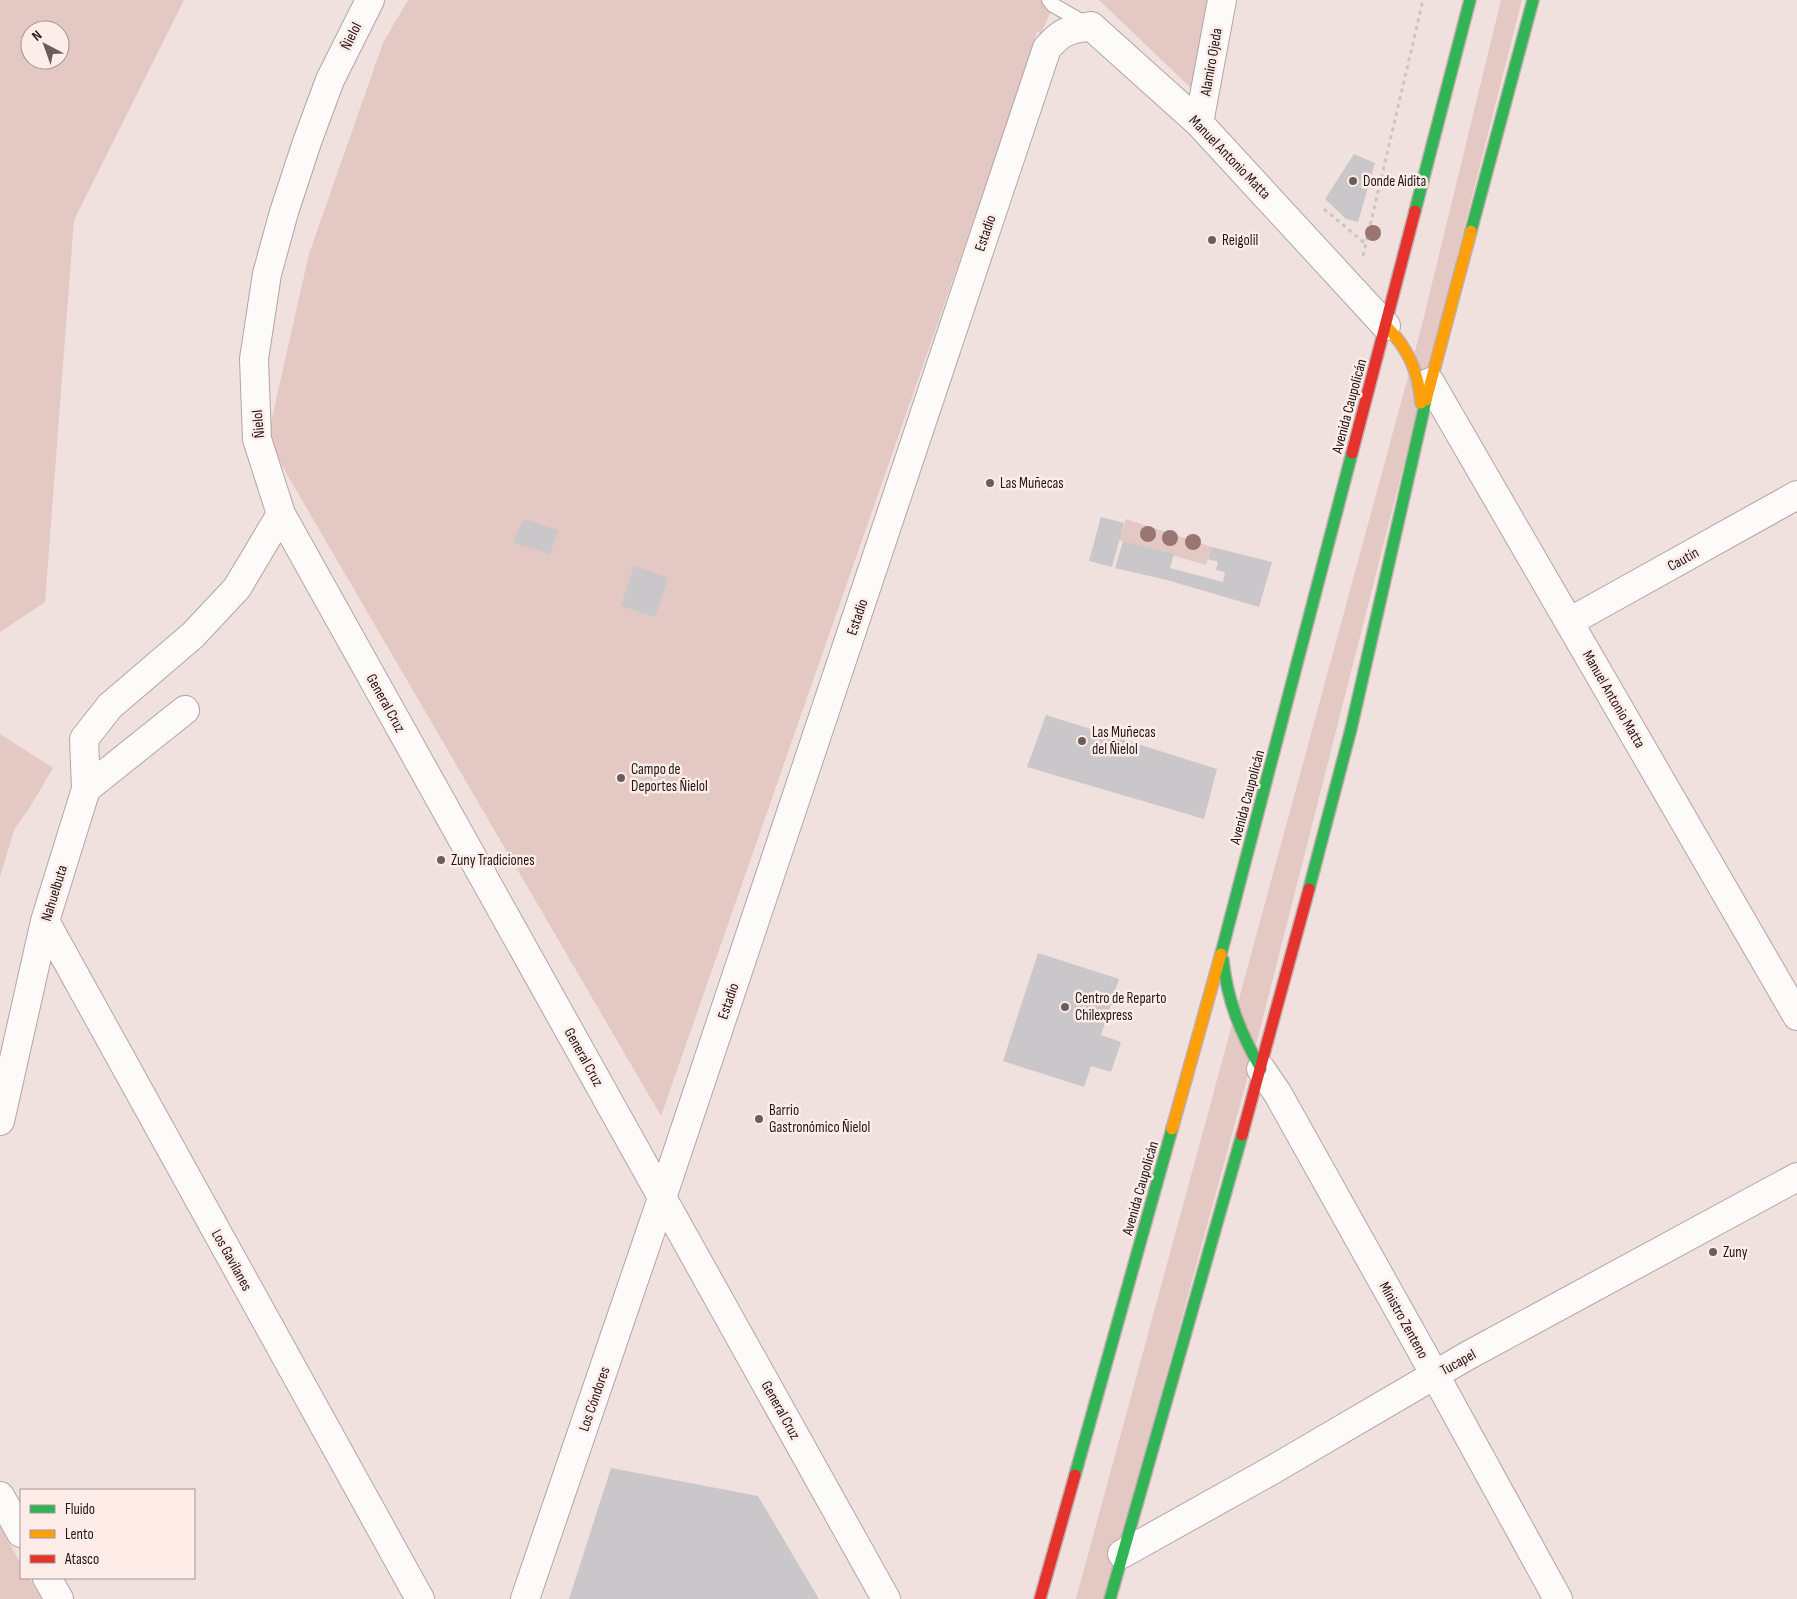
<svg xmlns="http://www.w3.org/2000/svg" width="1797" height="1599" viewBox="0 0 1797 1599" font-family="'Sofia Sans Condensed',sans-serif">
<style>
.green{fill:#e3c8c3;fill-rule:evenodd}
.building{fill:#c9c7c9}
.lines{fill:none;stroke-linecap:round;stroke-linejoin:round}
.lane-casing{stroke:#b2a6a4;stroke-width:16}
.street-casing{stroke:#b2a6a4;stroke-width:30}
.fast-casing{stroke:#c1aeab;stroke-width:14}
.slow-casing{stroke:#c1aeab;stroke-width:14}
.jam-casing{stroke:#c1aeab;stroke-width:14}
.path{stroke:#cbc5c4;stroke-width:3;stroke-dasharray:4 4;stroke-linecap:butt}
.lane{stroke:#fdfafa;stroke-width:14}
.street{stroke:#fdfafa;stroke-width:28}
.fast{stroke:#30b455;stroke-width:11}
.slow{stroke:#ff9f0a;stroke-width:11}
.jam{stroke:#e5322d;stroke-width:11}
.tree{fill:#997672}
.poi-dot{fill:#6a5e5d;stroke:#fdece8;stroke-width:2}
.labels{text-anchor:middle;stroke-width:5;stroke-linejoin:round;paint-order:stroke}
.street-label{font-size:15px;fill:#221817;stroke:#fdece8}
.poi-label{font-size:15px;fill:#221817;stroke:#fdece8;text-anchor:start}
</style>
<rect width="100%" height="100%" fill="#f0e1de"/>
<path class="green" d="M 0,0 L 184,0 L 74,220 L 45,602 L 0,632 ZM 30,30 L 60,30 L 60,60 L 30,60 Z
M 408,0 L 1056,0 L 1041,33 L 1037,32 L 979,205 L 661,1116 L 267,440 L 309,254 L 383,43 Z
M 1099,0 L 1211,0 L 1194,91 Z
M 1501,0 L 1522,0 L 1252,1061 L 1105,1599 L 1076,1599 L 1421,329 Z
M 1126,519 L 1212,547 L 1206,565 L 1119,540 Z
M 0,734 L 53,768 L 30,807 L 14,830 L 0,877 Z
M 0,1527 L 21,1564 L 21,1578 L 29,1578 L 42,1599 L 0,1599 Z"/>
<path class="building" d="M 1354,154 L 1375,163 L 1358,222 L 1346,219 L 1325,199 Z
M 1101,517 L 1124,523 L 1112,567 L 1089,561 Z
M 523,519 L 558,530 L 550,554 L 513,543 Z
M 1123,541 L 1174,554 L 1170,568 L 1223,582 L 1225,572 L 1216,570 L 1218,562 L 1208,559 L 1212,547 L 1272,562 L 1259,607 L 1167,580 L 1115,568 Z
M 634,566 L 668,577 L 655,617 L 621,606 Z
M 1046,715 L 1217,769 L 1204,819 L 1027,767 Z
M 1038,953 L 1119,979 L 1101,1035 L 1121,1042 L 1111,1072 L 1091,1066 L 1084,1087 L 1003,1061 Z
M 611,1468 L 758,1496 L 819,1599 L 569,1599 Z"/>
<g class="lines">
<g class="lane-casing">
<path id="lane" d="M 1049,0 L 1053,5 L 1088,25"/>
</g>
<g class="street-casing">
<path id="street" d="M 370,0 L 330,80 L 307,142 L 284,212 L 267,274 L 254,359 L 257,439 L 281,514 L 886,1599
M 1199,123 L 1222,0
M 1430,382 L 1797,1016
M 1569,622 L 1797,495
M 86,789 L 84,739 L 110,706 L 193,635 L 237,588 L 281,514
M 45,921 L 420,1599
M 1261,1069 L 1278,1094 L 1435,1375 L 1558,1599
M 0,1121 L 45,921 L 86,789 L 185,710
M 0,1496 L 21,1533
M 1122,1554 L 1274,1469 L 1467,1356 L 1797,1177
M 47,1578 L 59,1599
M 525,1599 L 662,1198 L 1047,48 C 1063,30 1069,30 1091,26 L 1199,123 L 1386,326"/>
</g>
<g class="fast-casing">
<path id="fast" d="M 1415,211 L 1470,0
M 1471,231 L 1533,0
M 1309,889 L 1351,729 L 1426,400
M 1221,954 L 1352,453
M 1223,960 C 1227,1000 1241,1034 1261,1069
M 1075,1475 L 1172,1129
M 1110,1599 L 1242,1135"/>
</g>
<g class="slow-casing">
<path id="slow" d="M 1386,326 C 1408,348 1419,372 1421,403
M 1426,400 L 1471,231
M 1172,1129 L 1221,954"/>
</g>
<g class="jam-casing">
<path id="jam" d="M 1352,453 L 1415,211
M 1242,1135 L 1309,889
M 1040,1599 L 1075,1475"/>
</g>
<path class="path" d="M 1324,209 L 1366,244
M 1363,256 L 1423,0"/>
<use href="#lane" class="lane"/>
<use href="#street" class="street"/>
<use href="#fast" class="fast"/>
<use href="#slow" class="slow"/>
<use href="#jam" class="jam"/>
</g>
<g class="tree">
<circle cx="1373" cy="233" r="8"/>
<circle cx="1148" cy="534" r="8"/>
<circle cx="1170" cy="538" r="8"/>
<circle cx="1193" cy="542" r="8"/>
</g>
<g class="poi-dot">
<circle cx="1353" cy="181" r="5"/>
<circle cx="1212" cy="240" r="5"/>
<circle cx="990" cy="483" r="5"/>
<circle cx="1082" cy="741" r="5"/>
<circle cx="621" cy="778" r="5"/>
<circle cx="441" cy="860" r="5"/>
<circle cx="1065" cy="1007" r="5"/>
<circle cx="759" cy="1119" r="5"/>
<circle cx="1713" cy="1252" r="5"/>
</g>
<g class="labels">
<g class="street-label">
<text transform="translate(351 36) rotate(-64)" y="5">Ñielol</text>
<text transform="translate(1211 62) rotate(-80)" y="5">Alamiro Ojeda</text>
<text transform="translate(1230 157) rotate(46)" y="5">Manuel Antonio Matta</text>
<text transform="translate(985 233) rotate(-71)" y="5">Estadio</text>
<text transform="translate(1349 406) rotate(-75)" y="5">Avenida Caupolicán</text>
<text transform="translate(258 424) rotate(-95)" y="5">Ñielol</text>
<text transform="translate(1683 559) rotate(-29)" y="5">Cautín</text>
<text transform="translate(857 617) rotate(-71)" y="5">Estadio</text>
<text transform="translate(1614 699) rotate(60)" y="5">Manuel Antonio Matta</text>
<text transform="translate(386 703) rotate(61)" y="5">General Cruz</text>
<text transform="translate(1247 797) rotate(-75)" y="5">Avenida Caupolicán</text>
<text transform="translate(54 893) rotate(-73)" y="5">Nahuelbuta</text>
<text transform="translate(728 1001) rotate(-71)" y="5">Estadio</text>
<text transform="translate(584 1057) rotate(61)" y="5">General Cruz</text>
<text transform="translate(1140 1188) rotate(-74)" y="5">Avenida Caupolicán</text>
<text transform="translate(232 1260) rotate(61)" y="5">Los Gavilanes</text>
<text transform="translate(1404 1320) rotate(61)" y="5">Ministro Zenteno</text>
<text transform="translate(1458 1362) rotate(-29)" y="5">Tucapel</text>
<text transform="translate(594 1399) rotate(-71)" y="5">Los Cóndores</text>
<text transform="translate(781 1410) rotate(61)" y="5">General Cruz</text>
</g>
<g class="poi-label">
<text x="1363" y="186">Donde Aidita</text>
<text x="1222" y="245">Reigolil</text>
<text x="1000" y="488">Las Muñecas</text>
<text x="1092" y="737">Las Muñecas<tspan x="1092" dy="17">del Ñielol</tspan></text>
<text x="631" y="774">Campo de<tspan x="631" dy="17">Deportes Ñielol</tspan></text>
<text x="451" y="865">Zuny Tradiciones</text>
<text x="1075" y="1003">Centro de Reparto<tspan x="1075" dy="17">Chilexpress</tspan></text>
<text x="769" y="1115">Barrio<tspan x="769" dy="17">Gastronómico Ñielol</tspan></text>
<text x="1723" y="1257">Zuny</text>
</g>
</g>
<rect x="20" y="1489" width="175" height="90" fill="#fdece8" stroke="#a59794"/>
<rect x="30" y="1505" width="25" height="8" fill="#30b455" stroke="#a59794"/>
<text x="65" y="1514" font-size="15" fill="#221817">Fluido</text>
<rect x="30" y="1530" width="25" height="8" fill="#ff9f0a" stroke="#a59794"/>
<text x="65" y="1539" font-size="15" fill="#221817">Lento</text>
<rect x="30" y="1555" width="25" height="8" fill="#e5322d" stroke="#a59794"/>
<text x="65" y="1564" font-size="15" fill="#221817">Atasco</text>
<g transform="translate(45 45) rotate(319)"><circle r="24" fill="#fdece8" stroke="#a59794"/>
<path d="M0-4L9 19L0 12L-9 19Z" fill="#6a5e5d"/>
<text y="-8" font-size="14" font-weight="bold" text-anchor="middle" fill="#221817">N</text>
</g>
</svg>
